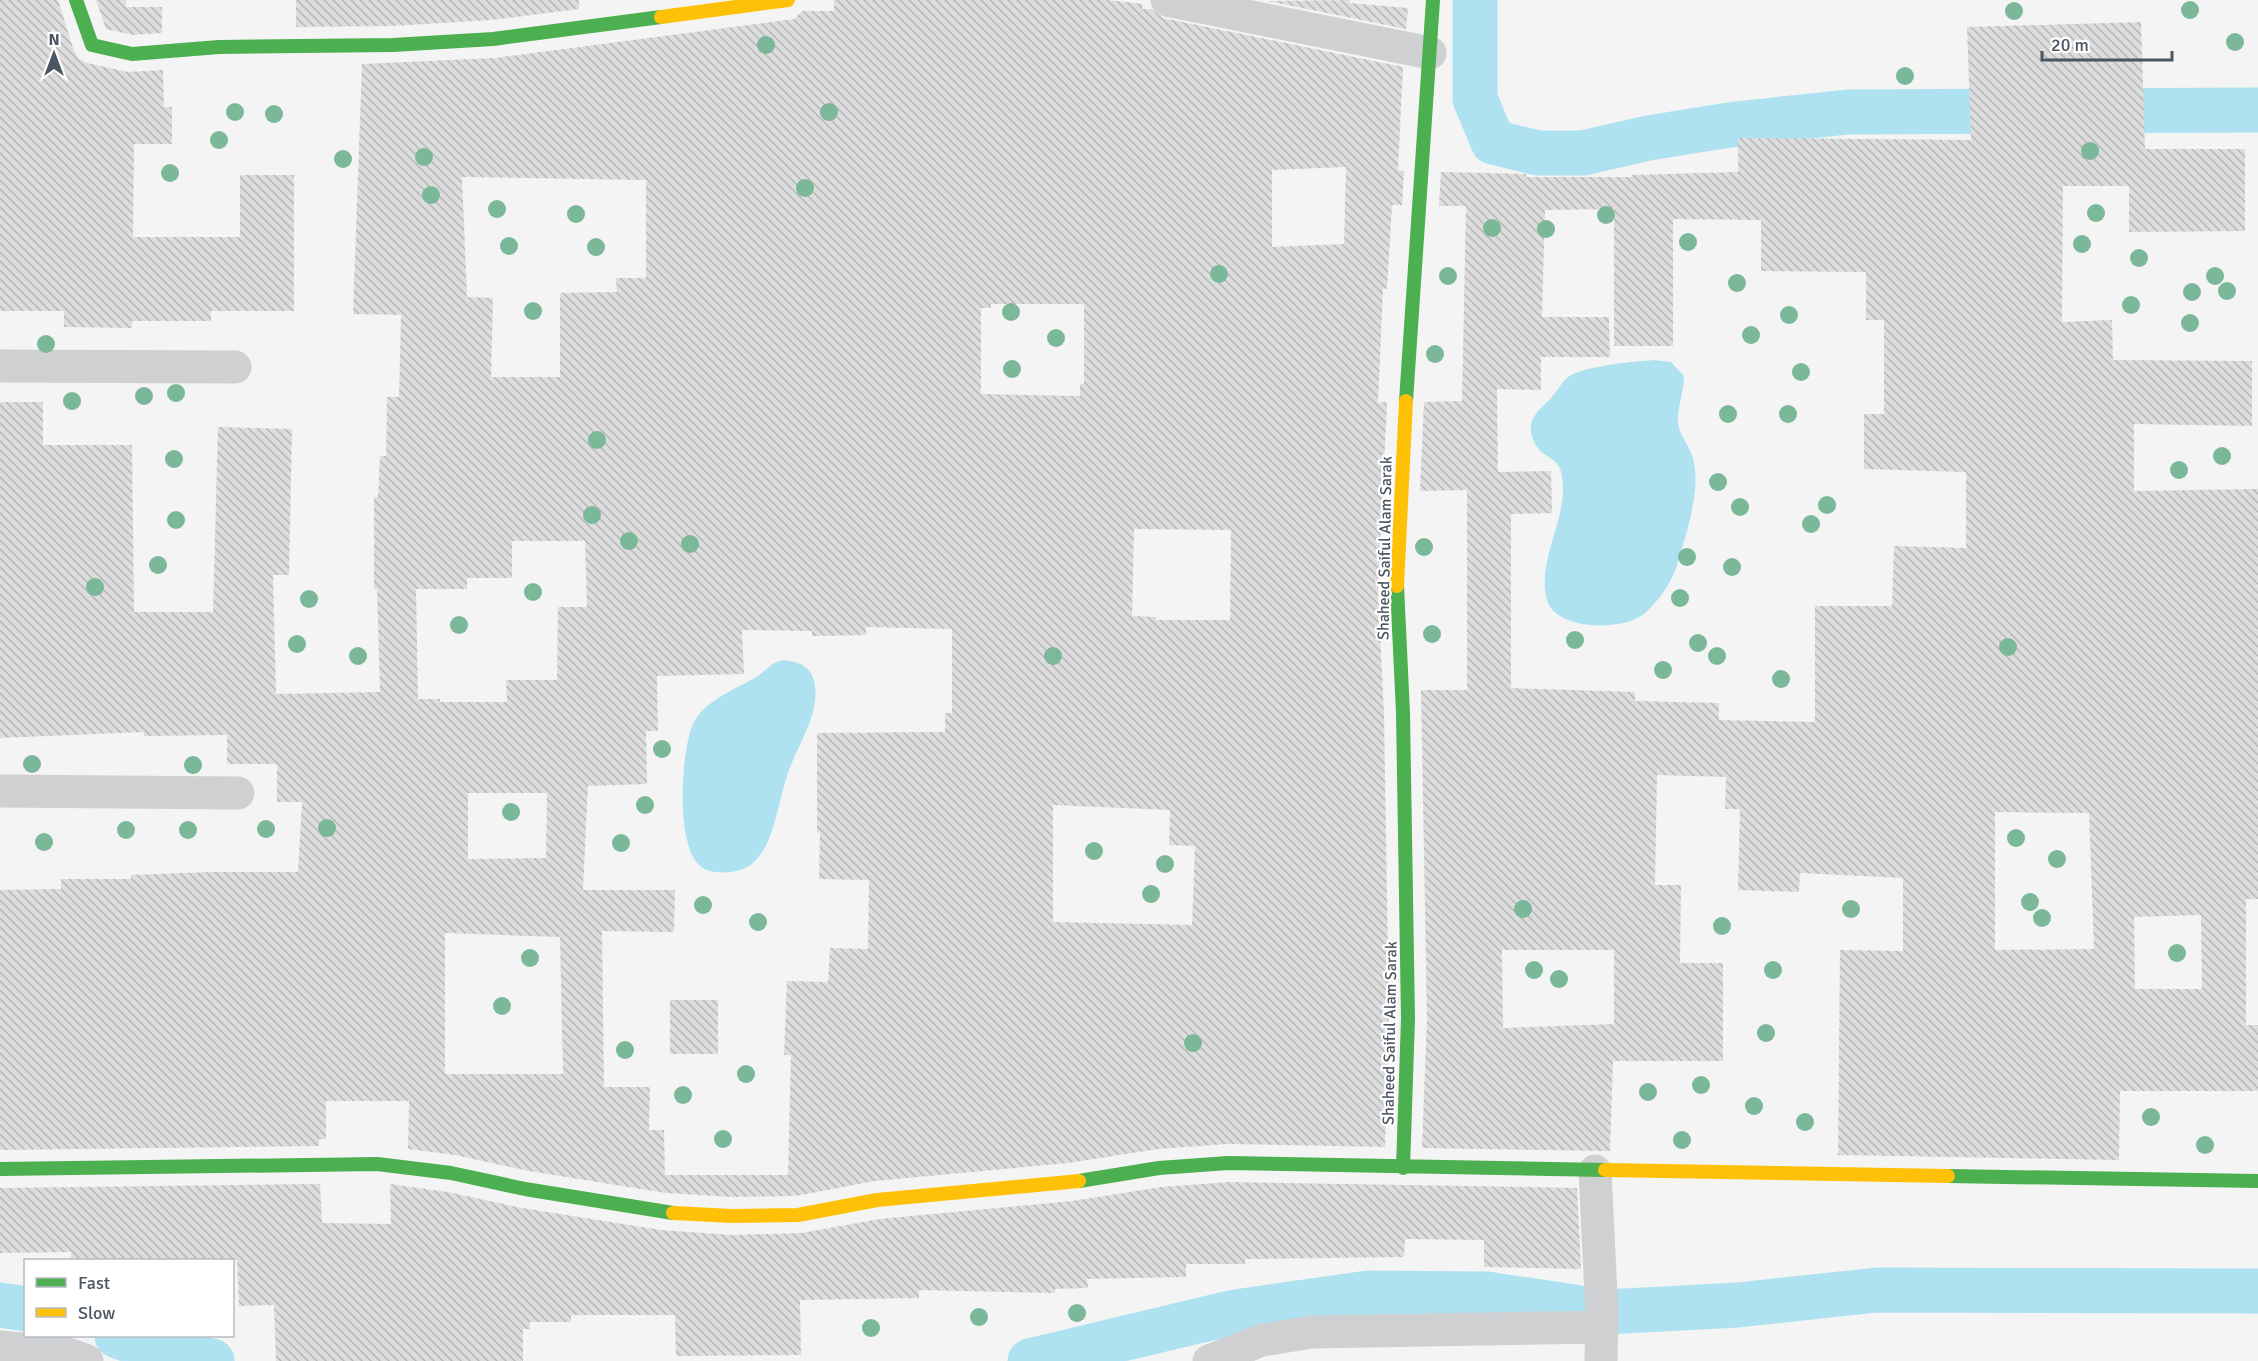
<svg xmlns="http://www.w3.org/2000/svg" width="2258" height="1361" viewBox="0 0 2258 1361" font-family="Signika,sans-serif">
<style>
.water{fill:#aee2f0}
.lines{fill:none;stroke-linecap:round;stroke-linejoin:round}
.canal{stroke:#aee2f0;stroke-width:45}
.building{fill:url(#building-back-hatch);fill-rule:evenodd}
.street{stroke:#ced0d2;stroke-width:33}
.fast{stroke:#4caf50;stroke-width:14}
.slow{stroke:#ffc107;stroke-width:14}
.tree{fill:#7ab899}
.labels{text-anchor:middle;stroke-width:4.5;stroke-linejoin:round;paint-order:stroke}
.street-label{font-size:16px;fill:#4a5661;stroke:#fff}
</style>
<defs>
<pattern id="building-back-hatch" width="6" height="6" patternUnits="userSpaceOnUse" patternTransform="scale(1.5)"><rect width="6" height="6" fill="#ddddde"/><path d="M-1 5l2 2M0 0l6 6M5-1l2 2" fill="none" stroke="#b5b6b7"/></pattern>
</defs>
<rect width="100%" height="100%" fill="#f4f4f4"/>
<path class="water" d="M 1654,360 L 1671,362 L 1684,376 C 1684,390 1679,403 1678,416 C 1676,435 1692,446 1694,463 C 1700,495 1686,534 1677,565 C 1672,582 1658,602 1644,614 C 1623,631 1556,631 1547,600 C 1537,563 1563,526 1563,489 C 1563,449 1543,465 1533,439 C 1524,415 1545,408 1555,393 C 1561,386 1564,378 1573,374 C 1595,365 1630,362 1654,360 Z
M 784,660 C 800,662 813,667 815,686 C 819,717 796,747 787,776 C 780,797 777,820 768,841 C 766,847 758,859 753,863 C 741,873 723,874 710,871 C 672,864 681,750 693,724 C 704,700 737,689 758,676 C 768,669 771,662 784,660 Z"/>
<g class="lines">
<path class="canal" d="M 1475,0 L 1475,99 L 1493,142 L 1538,153 L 1583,153 L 1648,138 L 1736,124 L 1848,112 L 2258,110
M 0,1305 L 26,1309
M 117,1336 L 152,1348 L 212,1361
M 1030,1361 L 1235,1312 L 1368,1293 L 1487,1294 L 1606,1312 L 1738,1305 L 1877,1290 L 2258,1291"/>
</g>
<path class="building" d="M 0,0 L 58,0 L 74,51 L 79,59 L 87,63 L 128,72 L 163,70 L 164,107 L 172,107 L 172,144 L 134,144 L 133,237 L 240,237 L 240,175 L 294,175 L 294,311 L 211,311 L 211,321 L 132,321 L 132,328 L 64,327 L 64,311 L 0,311 Z
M 96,0 L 126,0 L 126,7 L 162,7 L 162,33 L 133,35 L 106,29 Z
M 296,0 L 579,0 L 579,9 L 491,20 L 392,26 L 296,27 Z
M 834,0 L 1108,0 L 1143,4 L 1142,9 L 1151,9 L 1163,18 L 1403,67 L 1398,170 L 1404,171 L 1402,205 L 1392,205 L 1387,289 L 1383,288 L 1378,403 L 1387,402 L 1378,592 L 1384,714 L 1389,1018 L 1385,1147 L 1228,1144 L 1158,1149 L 1068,1163 L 875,1181 L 796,1196 L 732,1197 L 666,1193 L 529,1171 L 455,1155 L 408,1149 L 409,1101 L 326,1101 L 326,1139 L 319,1139 L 319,1146 L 0,1150 L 0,890 L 61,889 L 61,879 L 131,879 L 131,875 L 210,872 L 298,872 L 302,802 L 277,802 L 277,764 L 227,764 L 227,735 L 144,736 L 144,732 L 0,738 L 0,402 L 43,402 L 43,445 L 132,445 L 134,612 L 213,612 L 218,427 L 292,429 L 289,575 L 273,575 L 276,694 L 380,692 L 377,589 L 374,589 L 374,497 L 378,497 L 380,456 L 386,456 L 387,397 L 399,397 L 401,315 L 353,314 L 362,64 L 495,58 L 794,19 L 802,11 L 834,11 ZM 1346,167 L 1344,244 L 1272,247 L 1272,170 ZM 462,177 L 646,180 L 646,278 L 616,278 L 617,292 L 560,293 L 560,377 L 491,377 L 493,298 L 467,297 ZM 991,304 L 1084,304 L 1084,384 L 1080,384 L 1080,396 L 981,394 L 981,308 L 991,308 ZM 1134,529 L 1231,530 L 1230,620 L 1156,620 L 1156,617 L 1132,616 ZM 512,541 L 585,541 L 587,607 L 558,607 L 557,680 L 506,680 L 507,702 L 440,702 L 440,699 L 418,699 L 416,589 L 467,589 L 467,578 L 512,578 ZM 866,627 L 952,629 L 952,713 L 945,713 L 945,732 L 817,733 L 817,833 L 820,832 L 819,879 L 869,880 L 868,949 L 830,948 L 828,982 L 787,981 L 784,1055 L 791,1055 L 788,1175 L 665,1175 L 664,1130 L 649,1130 L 650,1087 L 604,1087 L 602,931 L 674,932 L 675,890 L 583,890 L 588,786 L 647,784 L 646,731 L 658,731 L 657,676 L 744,674 L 742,630 L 812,631 L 812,636 L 866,635 ZM 468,793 L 547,793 L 546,858 L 468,859 ZM 1053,805 L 1170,810 L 1169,845 L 1195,846 L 1192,925 L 1053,922 ZM 445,933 L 560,937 L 563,1074 L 445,1074 Z
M 1350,0 L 1349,3 L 1408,8 L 1406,29 L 1267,1 Z
M 2141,22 L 2145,149 L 2245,149 L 2245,231 L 2129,232 L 2129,186 L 2063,186 L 2062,322 L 2112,320 L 2113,360 L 2252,361 L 2252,426 L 2134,424 L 2134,491 L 2258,489 L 2258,899 L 2246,899 L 2246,1025 L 2258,1025 L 2258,1091 L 2120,1091 L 2119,1160 L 1838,1155 L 1840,950 L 1903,951 L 1903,878 L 1800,873 L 1799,892 L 1738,890 L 1740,809 L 1725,809 L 1726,777 L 1657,775 L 1655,885 L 1681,885 L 1680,963 L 1723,963 L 1723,1061 L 1613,1061 L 1610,1151 L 1422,1148 L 1427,1018 L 1421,690 L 1467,690 L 1467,490 L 1420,491 L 1424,402 L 1462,401 L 1466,206 L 1439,206 L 1441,172 L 1526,174 L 1526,177 L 1632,177 L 1632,175 L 1738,172 L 1738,138 L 1971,140 L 1967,27 ZM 1614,209 L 1614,346 L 1673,346 L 1673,219 L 1761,220 L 1761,271 L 1866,272 L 1866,320 L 1884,320 L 1884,414 L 1864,414 L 1864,469 L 1966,472 L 1966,548 L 1894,546 L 1892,606 L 1815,606 L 1815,722 L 1719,720 L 1719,703 L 1635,701 L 1635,692 L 1511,688 L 1511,514 L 1552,513 L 1551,471 L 1498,472 L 1497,389 L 1541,390 L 1541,357 L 1610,357 L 1609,317 L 1542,317 L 1545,210 ZM 1995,812 L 2089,813 L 2094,949 L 1995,950 ZM 2201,915 L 2202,989 L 2135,989 L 2134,917 ZM 1502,950 L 1614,950 L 1614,1024 L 1503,1028 Z
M 670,1000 L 718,1000 L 718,1054 L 670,1054 Z
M 1229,1182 L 1577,1188 L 1581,1269 L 1484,1267 L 1484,1240 L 1405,1239 L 1404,1257 L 1245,1259 L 1245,1264 L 1186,1264 L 1186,1277 L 1087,1279 L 1088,1288 L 1055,1289 L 1055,1293 L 919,1290 L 919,1298 L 800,1300 L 801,1355 L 676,1356 L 675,1315 L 571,1315 L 571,1322 L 530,1322 L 530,1329 L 523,1329 L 523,1361 L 276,1361 L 274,1305 L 239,1306 L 237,1260 L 71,1260 L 71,1252 L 0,1253 L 0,1188 L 320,1184 L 322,1223 L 391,1224 L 390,1184 L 448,1192 L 522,1208 L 661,1230 L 732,1235 L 801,1233 L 880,1219 L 1072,1201 L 1161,1187 Z"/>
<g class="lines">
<path class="street" d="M 1167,0 L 1430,53
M 0,366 L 235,367
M 0,791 L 238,793
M 1595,1171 L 1602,1315 L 1601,1361
M 0,1347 L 65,1353 L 87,1361
M 1209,1361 L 1262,1340 L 1312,1332 L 1602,1327"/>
<path class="fast" d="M 76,0 L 92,45 L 132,54 L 219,47 L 393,45 L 493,39 L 661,17
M 1406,401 L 1433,0
M 1397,586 L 1403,713 L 1408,1018 L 1403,1168
M 0,1169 L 377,1164 L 451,1173 L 525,1189 L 673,1213
M 1948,1176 L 2258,1181
M 1079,1181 L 1159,1168 L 1228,1163 L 1605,1170"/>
<path class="slow" d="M 661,17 L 788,0
M 1397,586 L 1406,401
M 1605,1170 L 1948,1176
M 673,1213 L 732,1216 L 798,1215 L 877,1200 L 1079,1181"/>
</g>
<g class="tree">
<circle cx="2190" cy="10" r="9"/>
<circle cx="2014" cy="11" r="9"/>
<circle cx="2235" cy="42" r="9"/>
<circle cx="766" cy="45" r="9"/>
<circle cx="1905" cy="76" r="9"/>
<circle cx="235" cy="112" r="9"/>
<circle cx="829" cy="112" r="9"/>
<circle cx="274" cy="114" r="9"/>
<circle cx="219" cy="140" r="9"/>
<circle cx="2090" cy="151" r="9"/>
<circle cx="424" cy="157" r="9"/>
<circle cx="343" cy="159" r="9"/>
<circle cx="170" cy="173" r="9"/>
<circle cx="805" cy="188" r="9"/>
<circle cx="431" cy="195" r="9"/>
<circle cx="497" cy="209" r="9"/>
<circle cx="2096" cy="213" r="9"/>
<circle cx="576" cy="214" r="9"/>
<circle cx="1606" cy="215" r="9"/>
<circle cx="1492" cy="228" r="9"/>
<circle cx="1546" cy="229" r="9"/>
<circle cx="1688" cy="242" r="9"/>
<circle cx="2082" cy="244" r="9"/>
<circle cx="509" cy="246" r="9"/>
<circle cx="596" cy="247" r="9"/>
<circle cx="2139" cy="258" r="9"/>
<circle cx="1219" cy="274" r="9"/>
<circle cx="1448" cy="276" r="9"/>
<circle cx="2215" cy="276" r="9"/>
<circle cx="1737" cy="283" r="9"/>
<circle cx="2227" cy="291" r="9"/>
<circle cx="2192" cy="292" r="9"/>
<circle cx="2131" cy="305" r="9"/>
<circle cx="533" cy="311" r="9"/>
<circle cx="1011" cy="312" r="9"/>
<circle cx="1789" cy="315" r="9"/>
<circle cx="2190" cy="323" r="9"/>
<circle cx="1751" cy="335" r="9"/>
<circle cx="1056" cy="338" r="9"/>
<circle cx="46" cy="344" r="9"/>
<circle cx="1435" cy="354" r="9"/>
<circle cx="1012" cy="369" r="9"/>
<circle cx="1801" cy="372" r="9"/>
<circle cx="176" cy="393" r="9"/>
<circle cx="144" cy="396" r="9"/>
<circle cx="72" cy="401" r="9"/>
<circle cx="1728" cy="414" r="9"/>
<circle cx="1788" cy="414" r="9"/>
<circle cx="597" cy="440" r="9"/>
<circle cx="2222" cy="456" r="9"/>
<circle cx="174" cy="459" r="9"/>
<circle cx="2179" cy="470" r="9"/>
<circle cx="1718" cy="482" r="9"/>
<circle cx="1827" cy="505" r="9"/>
<circle cx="1740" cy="507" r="9"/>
<circle cx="592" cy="515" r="9"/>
<circle cx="176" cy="520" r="9"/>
<circle cx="1811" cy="524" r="9"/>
<circle cx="629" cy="541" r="9"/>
<circle cx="690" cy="544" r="9"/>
<circle cx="1424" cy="547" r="9"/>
<circle cx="1687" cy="557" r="9"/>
<circle cx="158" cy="565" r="9"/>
<circle cx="1732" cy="567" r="9"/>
<circle cx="95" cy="587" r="9"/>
<circle cx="533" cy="592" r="9"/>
<circle cx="1680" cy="598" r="9"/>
<circle cx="309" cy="599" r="9"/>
<circle cx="459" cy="625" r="9"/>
<circle cx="1432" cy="634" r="9"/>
<circle cx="1575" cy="640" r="9"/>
<circle cx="1698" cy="643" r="9"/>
<circle cx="297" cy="644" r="9"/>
<circle cx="2008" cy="647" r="9"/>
<circle cx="358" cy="656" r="9"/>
<circle cx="1053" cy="656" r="9"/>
<circle cx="1717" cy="656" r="9"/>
<circle cx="1663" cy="670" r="9"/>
<circle cx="1781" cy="679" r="9"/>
<circle cx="662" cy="749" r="9"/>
<circle cx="32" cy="764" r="9"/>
<circle cx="193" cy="765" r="9"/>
<circle cx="645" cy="805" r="9"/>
<circle cx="511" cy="812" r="9"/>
<circle cx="327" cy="828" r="9"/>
<circle cx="266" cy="829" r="9"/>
<circle cx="126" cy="830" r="9"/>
<circle cx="188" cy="830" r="9"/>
<circle cx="2016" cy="838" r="9"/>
<circle cx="44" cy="842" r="9"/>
<circle cx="621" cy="843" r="9"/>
<circle cx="1094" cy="851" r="9"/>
<circle cx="2057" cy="859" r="9"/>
<circle cx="1165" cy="864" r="9"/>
<circle cx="1151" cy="894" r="9"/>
<circle cx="2030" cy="902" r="9"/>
<circle cx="703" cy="905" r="9"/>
<circle cx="1523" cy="909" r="9"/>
<circle cx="1851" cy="909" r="9"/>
<circle cx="2042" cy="918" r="9"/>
<circle cx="758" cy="922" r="9"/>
<circle cx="1722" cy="926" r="9"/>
<circle cx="2177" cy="953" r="9"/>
<circle cx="530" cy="958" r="9"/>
<circle cx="1534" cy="970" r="9"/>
<circle cx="1773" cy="970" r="9"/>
<circle cx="1559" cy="979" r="9"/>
<circle cx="502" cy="1006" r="9"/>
<circle cx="1766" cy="1033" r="9"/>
<circle cx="1193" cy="1043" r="9"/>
<circle cx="625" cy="1050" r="9"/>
<circle cx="746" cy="1074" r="9"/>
<circle cx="1701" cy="1085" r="9"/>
<circle cx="1648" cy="1092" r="9"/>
<circle cx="683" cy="1095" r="9"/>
<circle cx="1754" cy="1106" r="9"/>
<circle cx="2151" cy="1117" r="9"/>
<circle cx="1805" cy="1122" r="9"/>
<circle cx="723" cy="1139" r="9"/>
<circle cx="1682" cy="1140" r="9"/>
<circle cx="2205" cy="1145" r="9"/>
<circle cx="1077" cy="1313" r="9"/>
<circle cx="979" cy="1317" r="9"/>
<circle cx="871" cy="1328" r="9"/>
</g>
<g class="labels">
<g class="street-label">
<text transform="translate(1384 548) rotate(-89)" y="6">Shaheed Saiful Alam Sarak</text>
<text transform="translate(1389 1033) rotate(-89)" y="6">Shaheed Saiful Alam Sarak</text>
</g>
</g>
<rect x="24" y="1259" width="210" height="78" fill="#ffffff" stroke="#b7bbc0" stroke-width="1.5"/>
<rect x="36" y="1278" width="30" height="9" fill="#4caf50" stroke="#b7bbc0" stroke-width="1.5"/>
<text x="78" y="1289" font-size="18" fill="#4a5661">Fast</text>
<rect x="36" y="1308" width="30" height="9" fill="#ffc107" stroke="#b7bbc0" stroke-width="1.5"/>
<text x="78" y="1319" font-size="18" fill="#4a5661">Slow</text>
<g transform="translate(54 54)" stroke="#ffffff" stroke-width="4.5" paint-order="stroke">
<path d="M0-4.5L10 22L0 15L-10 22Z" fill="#4a5661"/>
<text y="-9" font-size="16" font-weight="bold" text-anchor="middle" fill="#4a5661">N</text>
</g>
<path d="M2042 51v9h130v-9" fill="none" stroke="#4a5661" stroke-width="3"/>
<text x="2051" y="51" font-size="18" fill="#4a5661" stroke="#ffffff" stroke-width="4.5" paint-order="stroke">20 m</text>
</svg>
